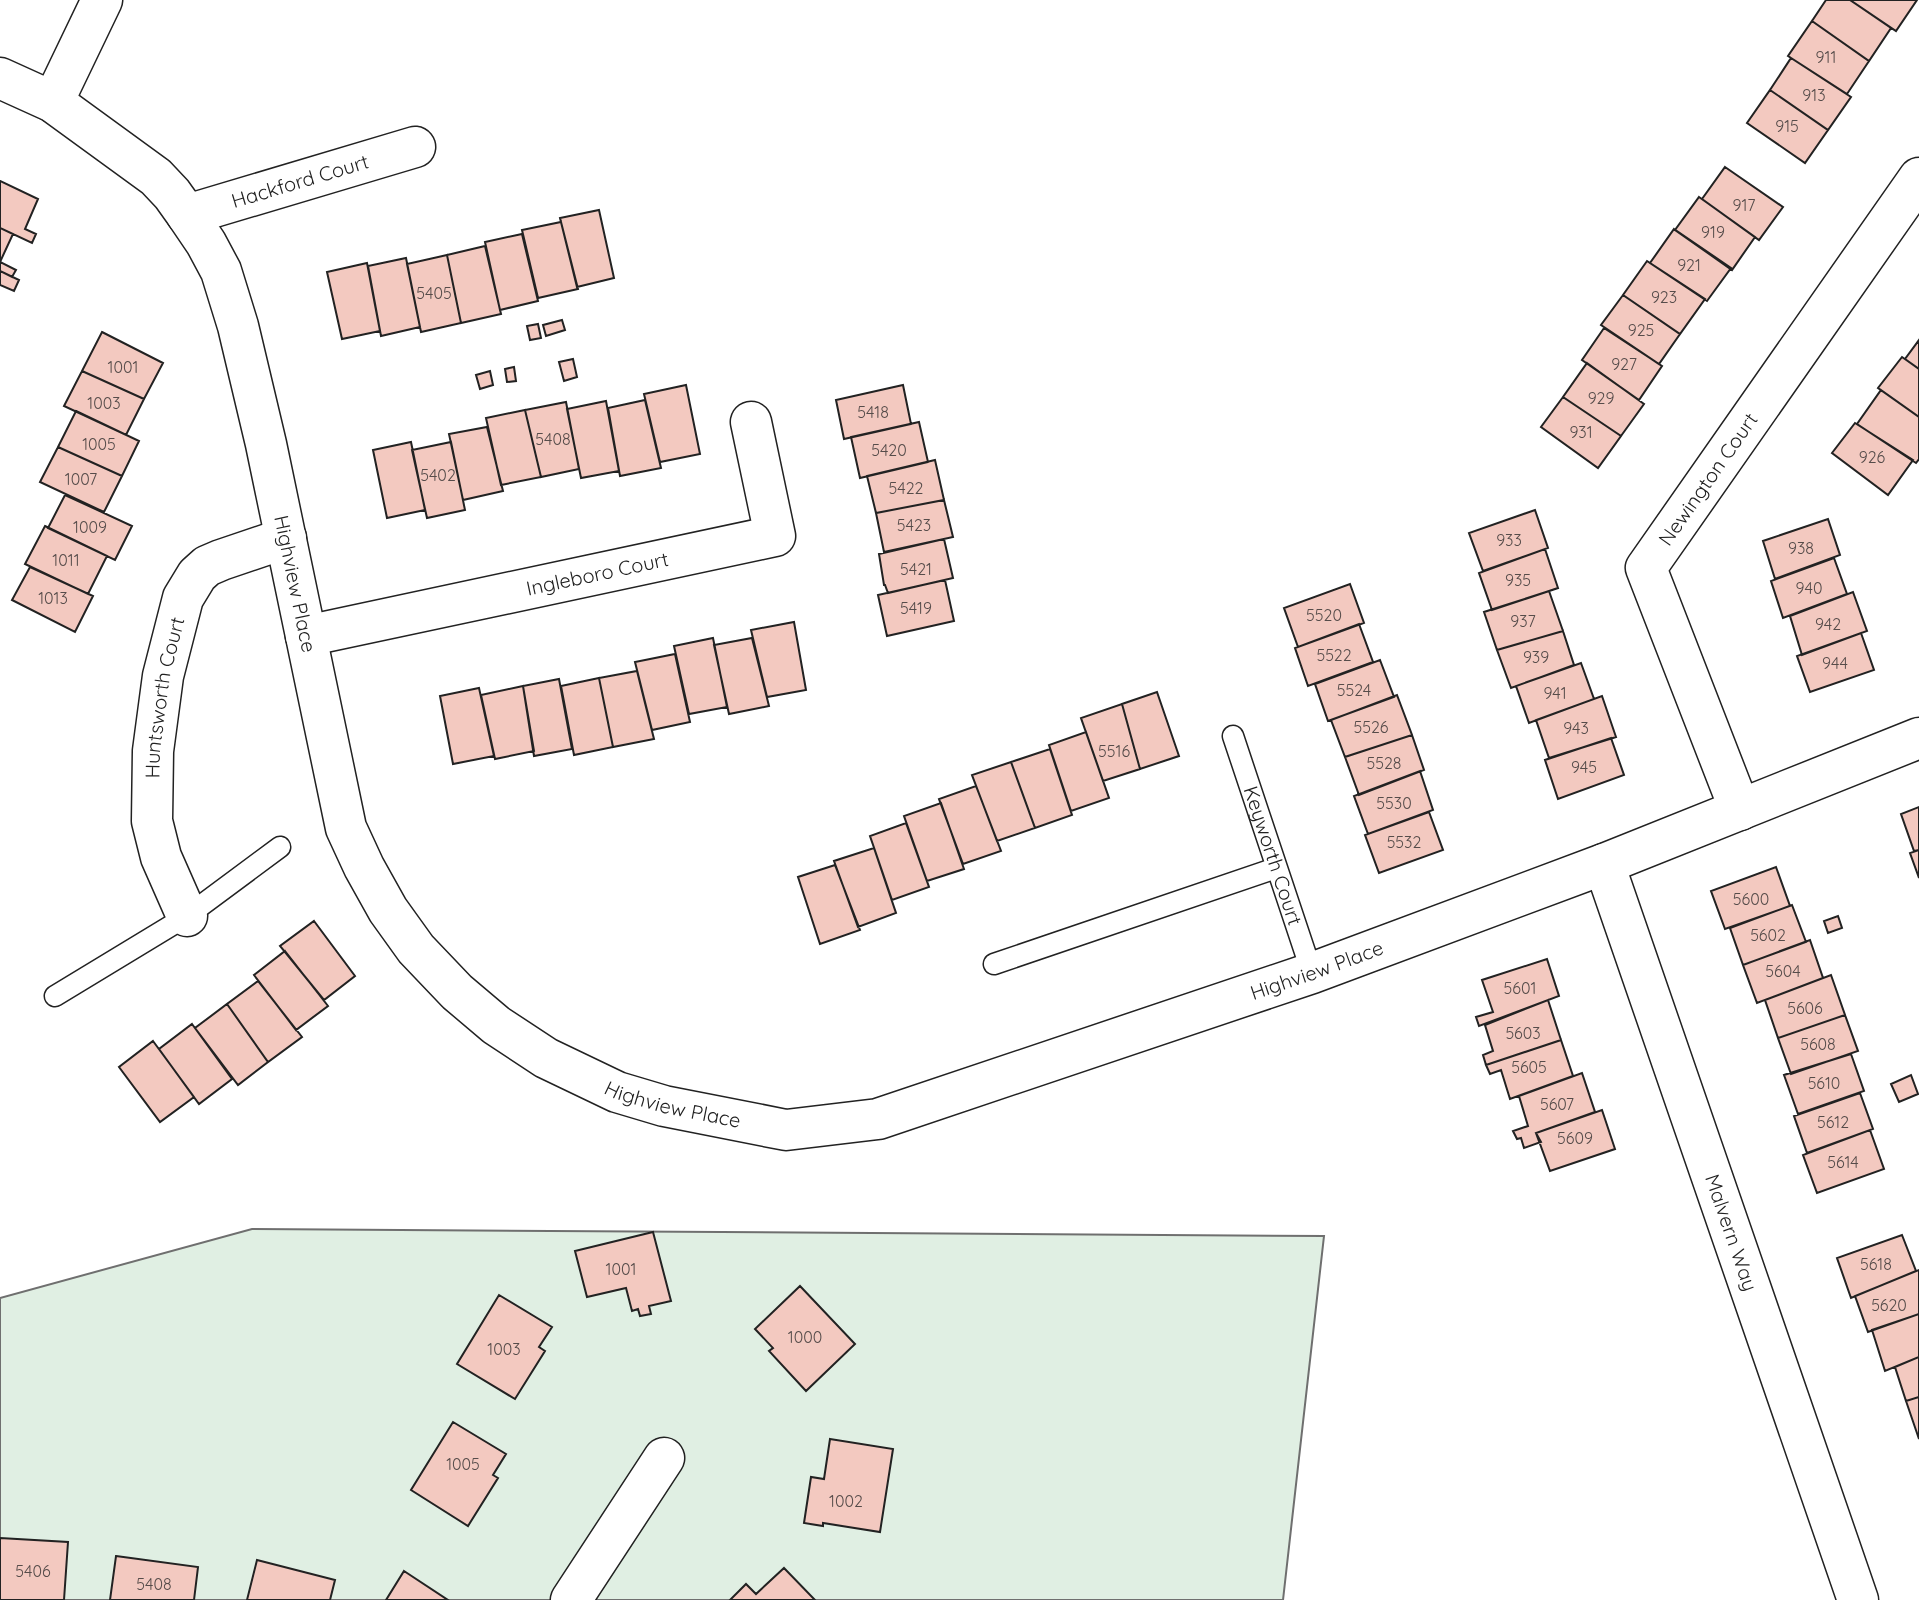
<svg xmlns="http://www.w3.org/2000/svg" width="1919" height="1600" viewBox="0 0 1919 1600" font-family="Quicksand,sans-serif">
<style>
.green{fill:#e0efe3;stroke:#6f6f6f;stroke-width:2}
.building{fill:#f3c9c0;stroke:#222;stroke-width:2}
.lines{fill:none;stroke-linecap:round;stroke-linejoin:round}
.service-casing{stroke:#222;stroke-width:23}
.minor-casing{stroke:#222;stroke-width:43}
.service{stroke:#fff;stroke-width:20}
.minor{stroke:#fff;stroke-width:40}
.labels{text-anchor:middle;stroke-width:6;stroke-linejoin:round;paint-order:stroke}
.number-label{font-size:16px;fill:#564c4a}
.street-label{font-size:20px;fill:#222;stroke:#fff}
</style>
<rect width="100%" height="100%" fill="#fff"/>
<path class="green" d="M 252,1229 L 1324,1236 L 1283,1600 L 0,1600 L 0,1298 Z"/>
<path class="building" d="M 1826,0 L 1850,0 L 1891,28 L 1869,61 L 1812,21 Z
M 1850,0 L 1917,0 L 1896,31 Z
M 1812,21 L 1869,61 L 1847,94 L 1788,56 Z
M 1791,58 L 1851,97 L 1828,130 L 1770,90 Z
M 1770,90 L 1828,130 L 1805,163 L 1747,123 Z
M 1725,167 L 1783,207 L 1759,240 L 1702,199 Z
M 0,181 L 38,199 L 25,229 L 36,234 L 32,243 L 0,228 Z
M 1699,197 L 1755,237 L 1732,270 L 1675,230 Z
M 599,210 L 614,278 L 577,287 L 560,218 Z
M 561,222 L 578,289 L 538,298 L 522,230 Z
M 0,228 L 13,234 L 0,262 L 16,270 L 12,277 L 0,271 Z
M 1674,229 L 1731,268 L 1707,301 L 1650,263 Z
M 522,234 L 538,301 L 500,310 L 485,242 Z
M 485,246 L 501,314 L 461,323 L 447,255 Z
M 447,255 L 461,323 L 421,332 L 407,264 Z
M 406,258 L 420,327 L 381,336 L 368,266 Z
M 1647,261 L 1705,299 L 1680,334 L 1623,295 Z
M 367,263 L 380,331 L 342,339 L 327,272 Z
M 0,271 L 19,280 L 14,291 L 0,285 Z
M 1623,295 L 1680,334 L 1659,364 L 1601,325 Z
M 562,320 L 565,330 L 546,336 L 543,325 Z
M 538,324 L 541,338 L 530,340 L 527,326 Z
M 1604,328 L 1662,366 L 1639,400 L 1582,360 Z
M 102,332 L 163,363 L 144,399 L 82,371 Z
M 1919,340 L 1919,369 L 1905,359 Z
M 1902,357 L 1919,369 L 1919,417 L 1878,388 Z
M 573,359 L 577,377 L 564,381 L 559,362 Z
M 1587,363 L 1644,404 L 1621,436 L 1563,397 Z
M 514,367 L 516,381 L 507,382 L 505,369 Z
M 82,371 L 144,399 L 126,435 L 64,406 Z
M 490,371 L 493,385 L 480,389 L 476,375 Z
M 686,385 L 700,454 L 660,462 L 644,394 Z
M 903,385 L 911,424 L 844,439 L 836,400 Z
M 1881,390 L 1919,417 L 1919,459 L 1916,463 L 1857,424 Z
M 1563,397 L 1621,436 L 1598,468 L 1541,427 Z
M 645,400 L 661,468 L 620,476 L 608,408 Z
M 606,401 L 619,471 L 581,478 L 567,409 Z
M 566,402 L 579,469 L 541,477 L 525,410 Z
M 525,410 L 541,477 L 501,485 L 486,418 Z
M 76,411 L 139,441 L 122,476 L 58,447 Z
M 919,422 L 928,462 L 860,478 L 851,437 Z
M 1855,423 L 1913,460 L 1888,495 L 1832,453 Z
M 487,427 L 503,491 L 463,500 L 449,434 Z
M 411,442 L 425,510 L 387,518 L 373,450 Z
M 451,442 L 465,510 L 427,518 L 412,450 Z
M 58,447 L 122,476 L 104,512 L 40,482 Z
M 935,460 L 944,500 L 876,513 L 867,476 Z
M 65,495 L 132,526 L 115,560 L 48,528 Z
M 944,500 L 953,537 L 884,552 L 876,513 Z
M 1535,510 L 1548,548 L 1483,571 L 1469,533 Z
M 1828,519 L 1840,555 L 1775,579 L 1763,541 Z
M 45,526 L 107,556 L 88,594 L 25,564 Z
M 944,539 L 953,578 L 888,593 L 885,585 L 884,585 L 879,554 Z
M 1545,549 L 1558,588 L 1492,610 L 1479,573 Z
M 1834,558 L 1847,594 L 1783,618 L 1771,581 Z
M 30,567 L 93,596 L 75,632 L 12,600 Z
M 945,580 L 954,621 L 887,636 L 878,595 Z
M 1350,584 L 1364,623 L 1298,647 L 1284,608 Z
M 1549,591 L 1563,631 L 1497,650 L 1484,612 Z
M 1853,592 L 1867,631 L 1802,655 L 1790,616 Z
M 794,622 L 806,690 L 767,697 L 751,630 Z
M 1359,624 L 1373,662 L 1308,686 L 1295,648 Z
M 1563,631 L 1574,665 L 1511,688 L 1497,650 Z
M 1861,633 L 1874,670 L 1810,692 L 1797,656 Z
M 713,638 L 727,707 L 689,714 L 674,646 Z
M 752,638 L 769,706 L 729,714 L 714,645 Z
M 675,654 L 690,722 L 652,730 L 635,662 Z
M 1380,660 L 1394,697 L 1328,721 L 1315,684 Z
M 1581,663 L 1594,699 L 1529,723 L 1516,686 Z
M 637,671 L 654,739 L 613,747 L 599,678 Z
M 599,678 L 613,747 L 574,755 L 561,686 Z
M 559,679 L 572,749 L 534,756 L 523,686 Z
M 523,686 L 534,751 L 495,759 L 481,695 Z
M 479,688 L 494,756 L 453,764 L 440,696 Z
M 1157,692 L 1179,756 L 1140,769 L 1122,704 Z
M 1397,695 L 1412,735 L 1345,757 L 1331,720 Z
M 1602,696 L 1616,737 L 1549,758 L 1536,720 Z
M 1122,704 L 1140,769 L 1103,781 L 1081,718 Z
M 1086,732 L 1109,798 L 1071,811 L 1049,745 Z
M 1412,735 L 1424,770 L 1359,795 L 1345,757 Z
M 1611,738 L 1624,775 L 1558,799 L 1545,760 Z
M 1050,749 L 1072,815 L 1035,828 L 1011,762 Z
M 1011,762 L 1035,828 L 997,841 L 972,775 Z
M 1420,771 L 1433,810 L 1368,834 L 1354,796 Z
M 976,786 L 1001,851 L 963,864 L 939,799 Z
M 941,803 L 964,869 L 927,881 L 904,816 Z
M 1919,807 L 1919,850 L 1914,851 L 1901,814 Z
M 1429,812 L 1443,850 L 1379,873 L 1365,835 Z
M 906,823 L 929,887 L 892,900 L 870,836 Z
M 874,848 L 896,913 L 858,927 L 834,861 Z
M 1919,850 L 1919,878 L 1910,853 Z
M 835,865 L 860,930 L 820,944 L 798,877 Z
M 1776,867 L 1790,906 L 1725,929 L 1711,891 Z
M 1792,905 L 1806,942 L 1743,965 L 1730,928 Z
M 1838,916 L 1842,928 L 1828,933 L 1824,921 Z
M 314,921 L 355,976 L 324,1000 L 280,946 Z
M 1810,940 L 1823,978 L 1757,1003 L 1743,965 Z
M 285,951 L 328,1006 L 296,1030 L 254,975 Z
M 1547,959 L 1559,996 L 1479,1026 L 1476,1017 L 1493,1012 L 1482,980 Z
M 1831,975 L 1845,1015 L 1778,1038 L 1765,1000 Z
M 258,981 L 302,1037 L 268,1062 L 227,1004 Z
M 1548,1000 L 1561,1040 L 1486,1065 L 1483,1055 L 1493,1051 L 1485,1025 Z
M 227,1004 L 268,1062 L 238,1085 L 195,1028 Z
M 1845,1015 L 1858,1051 L 1791,1074 L 1778,1038 Z
M 192,1024 L 232,1079 L 199,1104 L 159,1049 Z
M 1561,1040 L 1573,1076 L 1510,1099 L 1501,1070 L 1490,1074 L 1486,1065 Z
M 153,1041 L 194,1097 L 160,1122 L 119,1067 Z
M 1851,1054 L 1864,1091 L 1798,1114 L 1784,1075 Z
M 1582,1073 L 1595,1112 L 1536,1133 L 1541,1142 L 1524,1148 L 1521,1138 L 1517,1139 L 1513,1131 L 1528,1126 L 1519,1096 Z
M 1911,1075 L 1918,1094 L 1899,1102 L 1891,1084 Z
M 1860,1093 L 1873,1129 L 1807,1153 L 1794,1116 Z
M 1602,1110 L 1615,1149 L 1550,1171 L 1536,1133 Z
M 1870,1130 L 1884,1169 L 1817,1193 L 1803,1155 Z
M 653,1232 L 671,1301 L 649,1306 L 651,1314 L 640,1316 L 638,1309 L 632,1311 L 626,1288 L 587,1297 L 575,1251 Z
M 1902,1235 L 1916,1271 L 1851,1298 L 1837,1258 Z
M 1919,1270 L 1919,1314 L 1868,1332 L 1855,1296 Z
M 800,1286 L 855,1344 L 806,1391 L 769,1351 L 773,1348 L 755,1329 Z
M 499,1295 L 552,1327 L 539,1347 L 545,1351 L 515,1399 L 457,1364 Z
M 1919,1314 L 1919,1357 L 1885,1371 L 1872,1330 Z
M 1919,1357 L 1919,1397 L 1906,1401 L 1895,1367 Z
M 1919,1397 L 1919,1439 L 1906,1401 Z
M 453,1422 L 506,1454 L 493,1475 L 498,1478 L 468,1526 L 411,1490 Z
M 830,1439 L 893,1449 L 880,1532 L 823,1523 L 823,1526 L 804,1523 L 811,1477 L 824,1479 Z
M 0,1538 L 68,1542 L 64,1600 L 0,1600 Z
M 116,1556 L 198,1567 L 194,1600 L 110,1600 Z
M 257,1560 L 335,1580 L 330,1600 L 247,1600 Z
M 784,1568 L 815,1600 L 730,1600 L 746,1584 L 756,1594 Z
M 404,1571 L 448,1600 L 386,1600 Z"/>
<g class="lines">
<g class="service-casing">
<g id="service">
<path id="s1" d="M 1233,736 L 1312,973"/>
<path d="M 994,964 L 1276,868"/>
<path d="M 55,996 L 187,916 L 280,847"/>
</g>
</g>
<g class="minor-casing">
<g id="minor">
<path id="s2" d="M 0,78 L 53,102 L 156,177 L 172,194 L 187,215 L 206,243 L 221,271 L 238,326 L 266,444 L 346,828 L 364,867 L 388,910 L 416,949 L 457,992 L 496,1025 L 546,1058 L 617,1092 L 664,1106 L 786,1130 L 878,1119 L 1312,973 L 1604,864 L 1919,738"/>
<path d="M 53,102 L 102,0"/>
<path id="s3" d="M 187,215 L 415,147"/>
<path id="s4" d="M 306,636 L 775,536 L 751,422"/>
<path id="s5" d="M 1740,810 L 1646,568 L 1919,178"/>
<path id="s6" d="M 1604,864 L 1858,1600"/>
<path id="s7" d="M 187,916 L 161,857 L 152,821 L 153,751 L 163,676 L 183,598 L 197,575 L 207,566 L 221,560 L 286,538"/>
<path d="M 571,1600 L 664,1458"/>
</g>
</g>
<use href="#service" class="service"/>
<use href="#minor" class="minor"/>
</g>
<g class="labels">
<g class="number-label">
<text x="1826" y="63">911</text>
<text x="1814" y="101">913</text>
<text x="1787" y="132">915</text>
<text x="1744" y="211">917</text>
<text x="1713" y="238">919</text>
<text x="1689" y="271">921</text>
<text x="434" y="299">5405</text>
<text x="1664" y="303">923</text>
<text x="1641" y="336">925</text>
<text x="1624" y="370">927</text>
<text x="123" y="373">1001</text>
<text x="1601" y="404">929</text>
<text x="104" y="409">1003</text>
<text x="873" y="418">5418</text>
<text x="1581" y="438">931</text>
<text x="553" y="445">5408</text>
<text x="99" y="450">1005</text>
<text x="889" y="456">5420</text>
<text x="1872" y="463">926</text>
<text x="438" y="481">5402</text>
<text x="81" y="485">1007</text>
<text x="906" y="494">5422</text>
<text x="914" y="531">5423</text>
<text x="90" y="533">1009</text>
<text x="1509" y="546">933</text>
<text x="1801" y="554">938</text>
<text x="66" y="566">1011</text>
<text x="916" y="575">5421</text>
<text x="1518" y="586">935</text>
<text x="1809" y="594">940</text>
<text x="53" y="604">1013</text>
<text x="916" y="614">5419</text>
<text x="1324" y="621">5520</text>
<text x="1523" y="627">937</text>
<text x="1828" y="630">942</text>
<text x="1334" y="661">5522</text>
<text x="1536" y="663">939</text>
<text x="1835" y="669">944</text>
<text x="1354" y="696">5524</text>
<text x="1555" y="699">941</text>
<text x="1371" y="733">5526</text>
<text x="1576" y="734">943</text>
<text x="1114" y="757">5516</text>
<text x="1384" y="769">5528</text>
<text x="1584" y="773">945</text>
<text x="1394" y="809">5530</text>
<text x="1404" y="848">5532</text>
<text x="1751" y="905">5600</text>
<text x="1768" y="941">5602</text>
<text x="1783" y="977">5604</text>
<text x="1520" y="994">5601</text>
<text x="1805" y="1014">5606</text>
<text x="1523" y="1039">5603</text>
<text x="1818" y="1050">5608</text>
<text x="1529" y="1073">5605</text>
<text x="1824" y="1089">5610</text>
<text x="1557" y="1110">5607</text>
<text x="1833" y="1128">5612</text>
<text x="1575" y="1144">5609</text>
<text x="1843" y="1168">5614</text>
<text x="1876" y="1270">5618</text>
<text x="621" y="1275">1001</text>
<text x="1889" y="1311">5620</text>
<text x="805" y="1343">1000</text>
<text x="504" y="1355">1003</text>
<text x="463" y="1470">1005</text>
<text x="846" y="1507">1002</text>
<text x="33" y="1577">5406</text>
<text x="154" y="1590">5408</text>
</g>
<g class="street-label">
<text dy="7" stroke="none"><textPath href="#s3" startOffset="118">Hackford Court</textPath></text>
<text dy="7" stroke="none"><textPath href="#s5" startOffset="368">Newington Court</textPath></text>
<text dy="7" stroke="none"><textPath href="#s4" startOffset="298">Ingleboro Court</textPath></text>
<text dy="7" stroke="none"><textPath href="#s2" startOffset="622">Highview Place</textPath></text>
<text dy="7" stroke="none"><textPath href="#s7" startOffset="226">Huntsworth Court</textPath></text>
<text dy="7" stroke="none"><textPath href="#s1" startOffset="126">Keyworth Court</textPath></text>
<text dy="7" stroke="none"><textPath href="#s2" startOffset="1990">Highview Place</textPath></text>
<text dy="7" stroke="none"><textPath href="#s2" startOffset="1318">Highview Place</textPath></text>
<text dy="7" stroke="none"><textPath href="#s6" startOffset="390">Malvern Way</textPath></text>
</g>
</g>
</svg>
